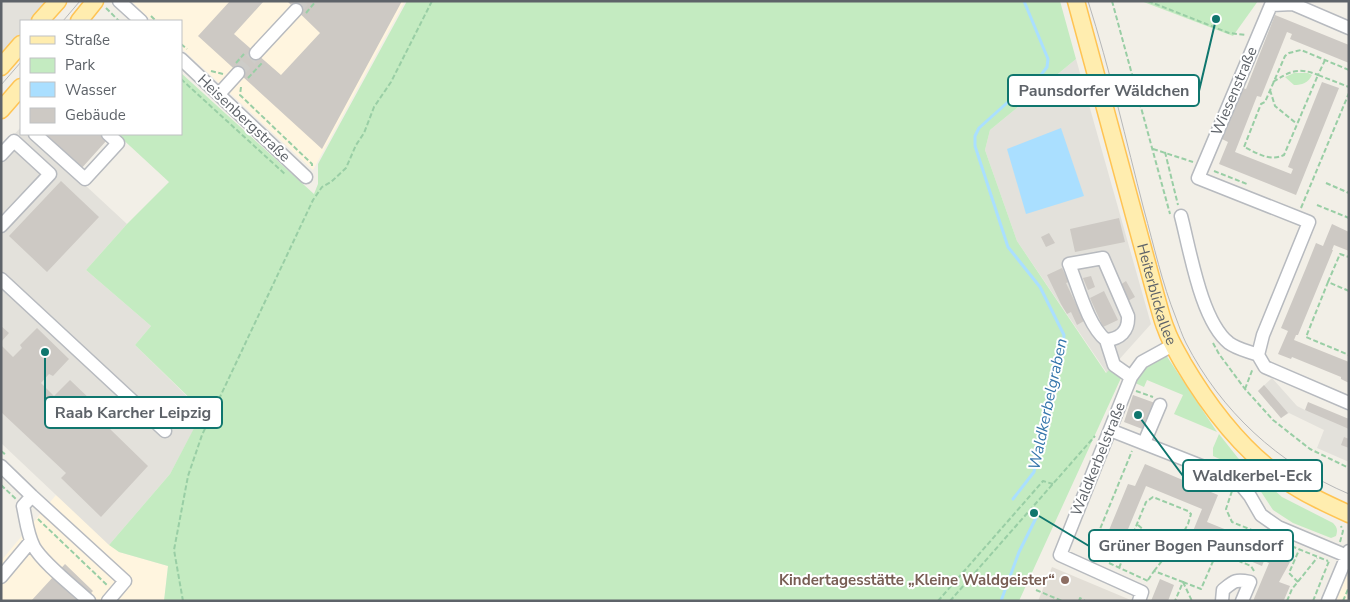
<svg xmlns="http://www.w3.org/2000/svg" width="1350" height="602" viewBox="0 0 1350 602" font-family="'Nunito Sans',sans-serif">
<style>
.commercial{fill:#fff5df}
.industrial{fill:#e3e1db}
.education{fill:#e2ded6}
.green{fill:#c4ebc1}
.water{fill:#aadfff}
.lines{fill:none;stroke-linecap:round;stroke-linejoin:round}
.stream{stroke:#aadfff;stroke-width:3}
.building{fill:#cdc9c4}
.minor-tunnel{stroke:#cdccc8;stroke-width:12;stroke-dasharray:12 6;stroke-linecap:butt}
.minor-casing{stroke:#b7babf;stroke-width:15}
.major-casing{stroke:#ffc453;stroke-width:19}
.path{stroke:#99cea5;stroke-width:2;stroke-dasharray:5 2.5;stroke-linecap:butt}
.minor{stroke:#fff;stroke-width:12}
.major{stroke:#ffedaf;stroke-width:16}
.tram{stroke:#b6b7b8;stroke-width:1}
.education-dot{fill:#8d6e63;stroke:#fff;stroke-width:2}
.labels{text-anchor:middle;stroke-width:4;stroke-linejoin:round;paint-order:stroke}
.street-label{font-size:15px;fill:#5e6369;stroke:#fff}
.education-label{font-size:15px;font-weight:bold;fill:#785e54;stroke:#fff;text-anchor:end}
.water-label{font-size:16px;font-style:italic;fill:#3576ab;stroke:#fff}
.leader{fill:none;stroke:#0f766e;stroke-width:2}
.callout-dot{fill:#0f766e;stroke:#fff;stroke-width:2}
.callout{fill:#fff;stroke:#0f766e;stroke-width:2}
.callout-label{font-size:16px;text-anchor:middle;font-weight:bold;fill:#5e6369}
</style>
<rect width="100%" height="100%" fill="#f2efe7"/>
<path class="commercial" d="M 131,1 L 405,1 L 313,170 L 181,48 L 181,21 L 152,21 Z
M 56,495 L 119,552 L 168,566 L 164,601 L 1,601 L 1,561 Z
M 1349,553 L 1349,601 L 1330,601 Z"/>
<path class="industrial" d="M 1,1 L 52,1 L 35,21 L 21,21 L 21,37 L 1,60 Z
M 1076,59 L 1151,324 L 1107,373 L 1017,241 L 985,150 L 990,130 Z
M 21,127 L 21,134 L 30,134 L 127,224 L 86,270 L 151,326 L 135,345 L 203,412 L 170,474 L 109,545 L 1,443 L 1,149 Z
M 1272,378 L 1297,406 L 1305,410 L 1349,419 L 1349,462 L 1317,448 L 1324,430 L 1289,413 L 1281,418 L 1258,391 Z"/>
<path class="education" d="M 1052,567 L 1133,601 L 1038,601 Z"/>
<path class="green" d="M 407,1 L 1060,1 L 1076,59 L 990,130 L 985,150 L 1017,241 L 1106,373 L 1110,369 L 1121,378 L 1019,601 L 164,601 L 168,566 L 119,552 L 109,545 L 170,474 L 203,411 L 135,345 L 151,326 L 86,270 L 127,224 L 169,182 L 117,134 L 181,134 L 181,73 L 314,194 L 318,184 L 318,164 Z
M 1141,1 L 1258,1 L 1233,36 Z
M 1294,73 L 1308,73 L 1312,75 C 1308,83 1302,85 1294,85 L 1285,77 Z
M 1164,352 L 1217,432 L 1174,414 L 1183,395 L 1147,380 L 1144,387 L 1133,382 L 1144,365 Z
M 1219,434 L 1238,458 L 1282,497 L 1333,523 C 1337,527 1338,530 1336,536 L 1331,538 L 1293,523 L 1273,510 L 1254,481 L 1239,468 L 1213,456 L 1213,448 Z"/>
<path class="water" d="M 1061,128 L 1084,196 L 1026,214 L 1007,149 Z"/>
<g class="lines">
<path class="stream" d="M 1013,499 L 1034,472 L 1052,384 L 1063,348 L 1064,335 L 1040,287 L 1008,247 L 975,146 L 975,136 L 979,128 L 1008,102 L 1041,75 L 1047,67 L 1048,59 L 1024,1
M 1001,601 L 1019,552 L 1036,518"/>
</g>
<path class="building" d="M 230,1 L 264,1 L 234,34 L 281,75 L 320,33 L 287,1 L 402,1 L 322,149 L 198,36 Z
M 1275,15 L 1349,45 L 1349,63 L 1290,39 L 1292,34 L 1287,32 L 1261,97 L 1257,96 L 1235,152 L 1291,174 L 1293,169 L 1288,167 L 1322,82 L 1339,88 L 1296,195 L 1219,164 L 1228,142 L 1222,139 L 1243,88 L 1246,89 Z
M 39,134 L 100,134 L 107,140 L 80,170 Z
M 61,181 L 99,217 L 47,272 L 9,236 Z
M 1119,218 L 1125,242 L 1075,252 L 1070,229 Z
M 1332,224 L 1349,232 L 1349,251 L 1334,245 L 1332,250 L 1333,250 L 1298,335 L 1296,335 L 1294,340 L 1349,362 L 1349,383 L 1341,379 L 1341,377 L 1292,357 L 1291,359 L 1278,354 L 1288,331 L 1281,328 L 1306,268 L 1316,243 L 1323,246 Z
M 1049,233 L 1055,243 L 1046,247 L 1041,237 Z
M 1062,268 L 1069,282 L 1066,283 L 1084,321 L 1077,325 L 1071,312 L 1067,314 L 1061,304 L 1047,275 Z
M 1091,276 L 1095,287 L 1088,290 L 1083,278 Z
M 1126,281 L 1135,297 L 1128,301 L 1120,285 Z
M 1104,291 L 1118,320 L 1103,327 L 1090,298 Z
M 1,326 L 9,333 L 1,342 Z
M 37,328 L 69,359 L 53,376 L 49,374 L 41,383 L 54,396 L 70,380 L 115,423 L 110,429 L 148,466 L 101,517 L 61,478 L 66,473 L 1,412 L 1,345 L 13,357 L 22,348 L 20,345 Z
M 1264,385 L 1288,413 L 1281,418 L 1258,391 Z
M 1133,395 L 1155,403 L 1145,430 L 1124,422 Z
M 1308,402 L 1349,419 L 1349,429 L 1305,410 Z
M 1344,437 L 1349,439 L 1349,448 L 1341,445 Z
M 1145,464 L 1218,495 L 1207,522 L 1269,547 L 1267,552 L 1290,562 L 1279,582 L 1290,586 L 1284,600 L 1253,601 L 1269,563 L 1264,561 L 1262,566 L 1191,536 L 1202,509 L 1146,486 L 1116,558 L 1100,552 L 1128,484 L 1135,486 Z
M 65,564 L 93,591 L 83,601 L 31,601 Z
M 1160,579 L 1174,585 L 1168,601 L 1151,601 Z"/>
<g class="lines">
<path class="minor-tunnel" d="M 296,10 L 303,1
M 238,73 L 256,53"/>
<g class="minor-casing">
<path id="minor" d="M 119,1 L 141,21
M 1349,28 L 1293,4 L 1271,5 L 1198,178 L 1309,222 L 1263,335 L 1258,355 L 1265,367 L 1349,403
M 256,53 L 296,10
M 181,59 L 306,177
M 219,94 L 238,73
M 35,134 L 85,179 L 118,143 L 108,134
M 1,155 L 14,141 L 50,174 L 1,226
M 1181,216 C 1190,250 1201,321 1229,343 C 1237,349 1248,351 1258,355
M 1103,258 L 1128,316 C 1129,331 1120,339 1106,340 C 1088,326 1078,286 1069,264 Z
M 1,279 L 165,431
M 1106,340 L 1114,365 L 1131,377
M 1110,430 L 1237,480 L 1250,496 L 1261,515 L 1278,527 L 1347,556
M 1144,443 L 1160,405
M 1,466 L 32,496 L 125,581 L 108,601
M 32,496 L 23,506 C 26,519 27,534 34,547 C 43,563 74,587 89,601
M 1,577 L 31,541
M 1139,601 L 1142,592 L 1060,555 L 1131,377 L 1142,362 L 1173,345
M 1222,601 L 1223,590 C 1234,581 1235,579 1250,582 L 1242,601
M 1328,601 L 1349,551"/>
</g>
<g class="major-casing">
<g id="major">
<path id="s1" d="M 1076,1 L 1157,300 C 1160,310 1162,320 1166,329 C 1170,341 1177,352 1183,363 C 1209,407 1242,451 1285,480 C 1305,494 1327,504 1349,514"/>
<path d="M 40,21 L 58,1"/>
<path d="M 79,21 L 95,1"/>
<path d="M 1,67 L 21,44"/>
<path d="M 1,110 L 21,87"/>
</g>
</g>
<path class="path" d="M 1112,1 L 1170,214
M 1148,1 L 1229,33 L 1246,35
M 106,8 L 119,21
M 306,13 L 316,1
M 151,16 L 156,21
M 181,44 L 187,49
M 236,63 L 244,54
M 1349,70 L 1301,50 L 1289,53 L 1285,56 L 1265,102 L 1261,104 L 1244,147 C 1257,153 1270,162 1284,155 L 1318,75 L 1349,87
M 211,71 L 223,74
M 248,78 L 262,63
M 181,79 L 286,175
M 1273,82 C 1290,71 1299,67 1318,75 L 1325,60
M 241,87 L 240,95 L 312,164 L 312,166
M 1270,90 L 1275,106 L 1297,124
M 1153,149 L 1193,162
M 1165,152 L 1178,205
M 1214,171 L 1247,184
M 1326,183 L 1349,193
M 1317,205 L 1349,218
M 1301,208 L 1349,93
M 1328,282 L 1340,254 L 1349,257
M 1349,291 L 1328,282 L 1306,337 L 1349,355
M 1213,343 L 1219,354 L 1245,389 L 1273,420 L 1310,449 L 1349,468
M 1245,389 L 1253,368
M 1136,391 L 1153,397
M 1,451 L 6,455
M 1197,478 L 1232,492
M 1,485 L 16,499
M 1232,491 L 1226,509 L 1232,522 L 1328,561
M 38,519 L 107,585
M 1138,525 L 1147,533 L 1152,551 L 1161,563
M 1340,542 L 1343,531 L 1341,526
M 1089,556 L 1132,451
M 1109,563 L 1148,581
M 1119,568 L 1146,502 L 1153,497 L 1188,511 L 1191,514 L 1188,524 L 1181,537
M 1154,571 L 1181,537 L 1251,566 L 1254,571
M 1148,580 L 1154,571 L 1183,582 L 1175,601
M 1183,582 L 1201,589 L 1217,552
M 1183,582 L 1192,601
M 1298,582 L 1289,573 L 1299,550
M 1036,590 L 1062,601
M 183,601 L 174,550 L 188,476 L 202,435 L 313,200 L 322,187 L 331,182 L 346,168 L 356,145 L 364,133 L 374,107 L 391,82 L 432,1
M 938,601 L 1043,481 L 1053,484
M 950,601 L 1095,436
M 1079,601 L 1080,598 L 1085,601
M 1287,601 L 1292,589 L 1317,558
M 1313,601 L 1329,561
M 1343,601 L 1349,587"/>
<use href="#minor" class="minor"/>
<use href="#major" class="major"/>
<path class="tram" d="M 1088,1 C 1110,70 1126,140 1144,210 C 1154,246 1162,283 1176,318 C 1179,326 1182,335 1186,343 C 1221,411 1278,464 1349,494
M 63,21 L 80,1
M 1,85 L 21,62"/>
</g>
<circle class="education-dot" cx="1065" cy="580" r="5"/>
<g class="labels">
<g class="street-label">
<text transform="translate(1234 91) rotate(-67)" y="5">Wiesenstraße</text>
<text transform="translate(244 118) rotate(43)" y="5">Heisenbergstraße</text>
<text dy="5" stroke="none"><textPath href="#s1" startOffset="304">Heiterblickallee</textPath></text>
<text transform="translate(1098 459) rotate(-68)" y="5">Waldkerbelstraße</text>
</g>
<g class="education-label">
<text x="1055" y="585">Kindertagesstätte „Kleine Waldgeister“</text>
</g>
<g class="water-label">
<text transform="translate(1047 404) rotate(-78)" y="6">Waldkerbelgraben</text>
</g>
</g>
<path class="leader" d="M1216 19L1199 91M45 352L45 413M1138 415L1183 476M1034 513L1089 546"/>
<g class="callout-dot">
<circle cx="1216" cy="19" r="5"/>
<circle cx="45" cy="352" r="5"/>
<circle cx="1138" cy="415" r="5"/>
<circle cx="1034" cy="513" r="5"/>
</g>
<g class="callout">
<rect x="1008" y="75" width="191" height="31" rx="5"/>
<rect x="45" y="397" width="177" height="31" rx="5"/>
<rect x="1183" y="460" width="139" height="31" rx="5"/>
<rect x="1089" y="530" width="204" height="31" rx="5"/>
</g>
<g class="callout-label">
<text x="1104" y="96">Paunsdorfer Wäldchen</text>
<text x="133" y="418">Raab Karcher Leipzig</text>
<text x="1252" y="481">Waldkerbel-Eck</text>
<text x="1191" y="551">Grüner Bogen Paunsdorf</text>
</g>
<rect width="1350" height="602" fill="none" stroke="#5e6369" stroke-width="5"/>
<rect x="20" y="20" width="162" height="115" fill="#ffffff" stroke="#bfc1c3"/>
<rect x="30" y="36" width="25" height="8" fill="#ffedaf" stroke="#bfc1c3"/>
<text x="65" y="45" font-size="15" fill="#5e6369">Straße</text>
<rect x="30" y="58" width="25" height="15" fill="#c4ebc1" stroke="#bfc1c3"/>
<text x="65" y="70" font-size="15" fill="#5e6369">Park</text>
<rect x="30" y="82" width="25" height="15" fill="#aadfff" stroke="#bfc1c3"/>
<text x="65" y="95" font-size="15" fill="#5e6369">Wasser</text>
<rect x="30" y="108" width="25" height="15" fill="#cdc9c4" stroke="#bfc1c3"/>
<text x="65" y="120" font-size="15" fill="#5e6369">Gebäude</text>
</svg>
